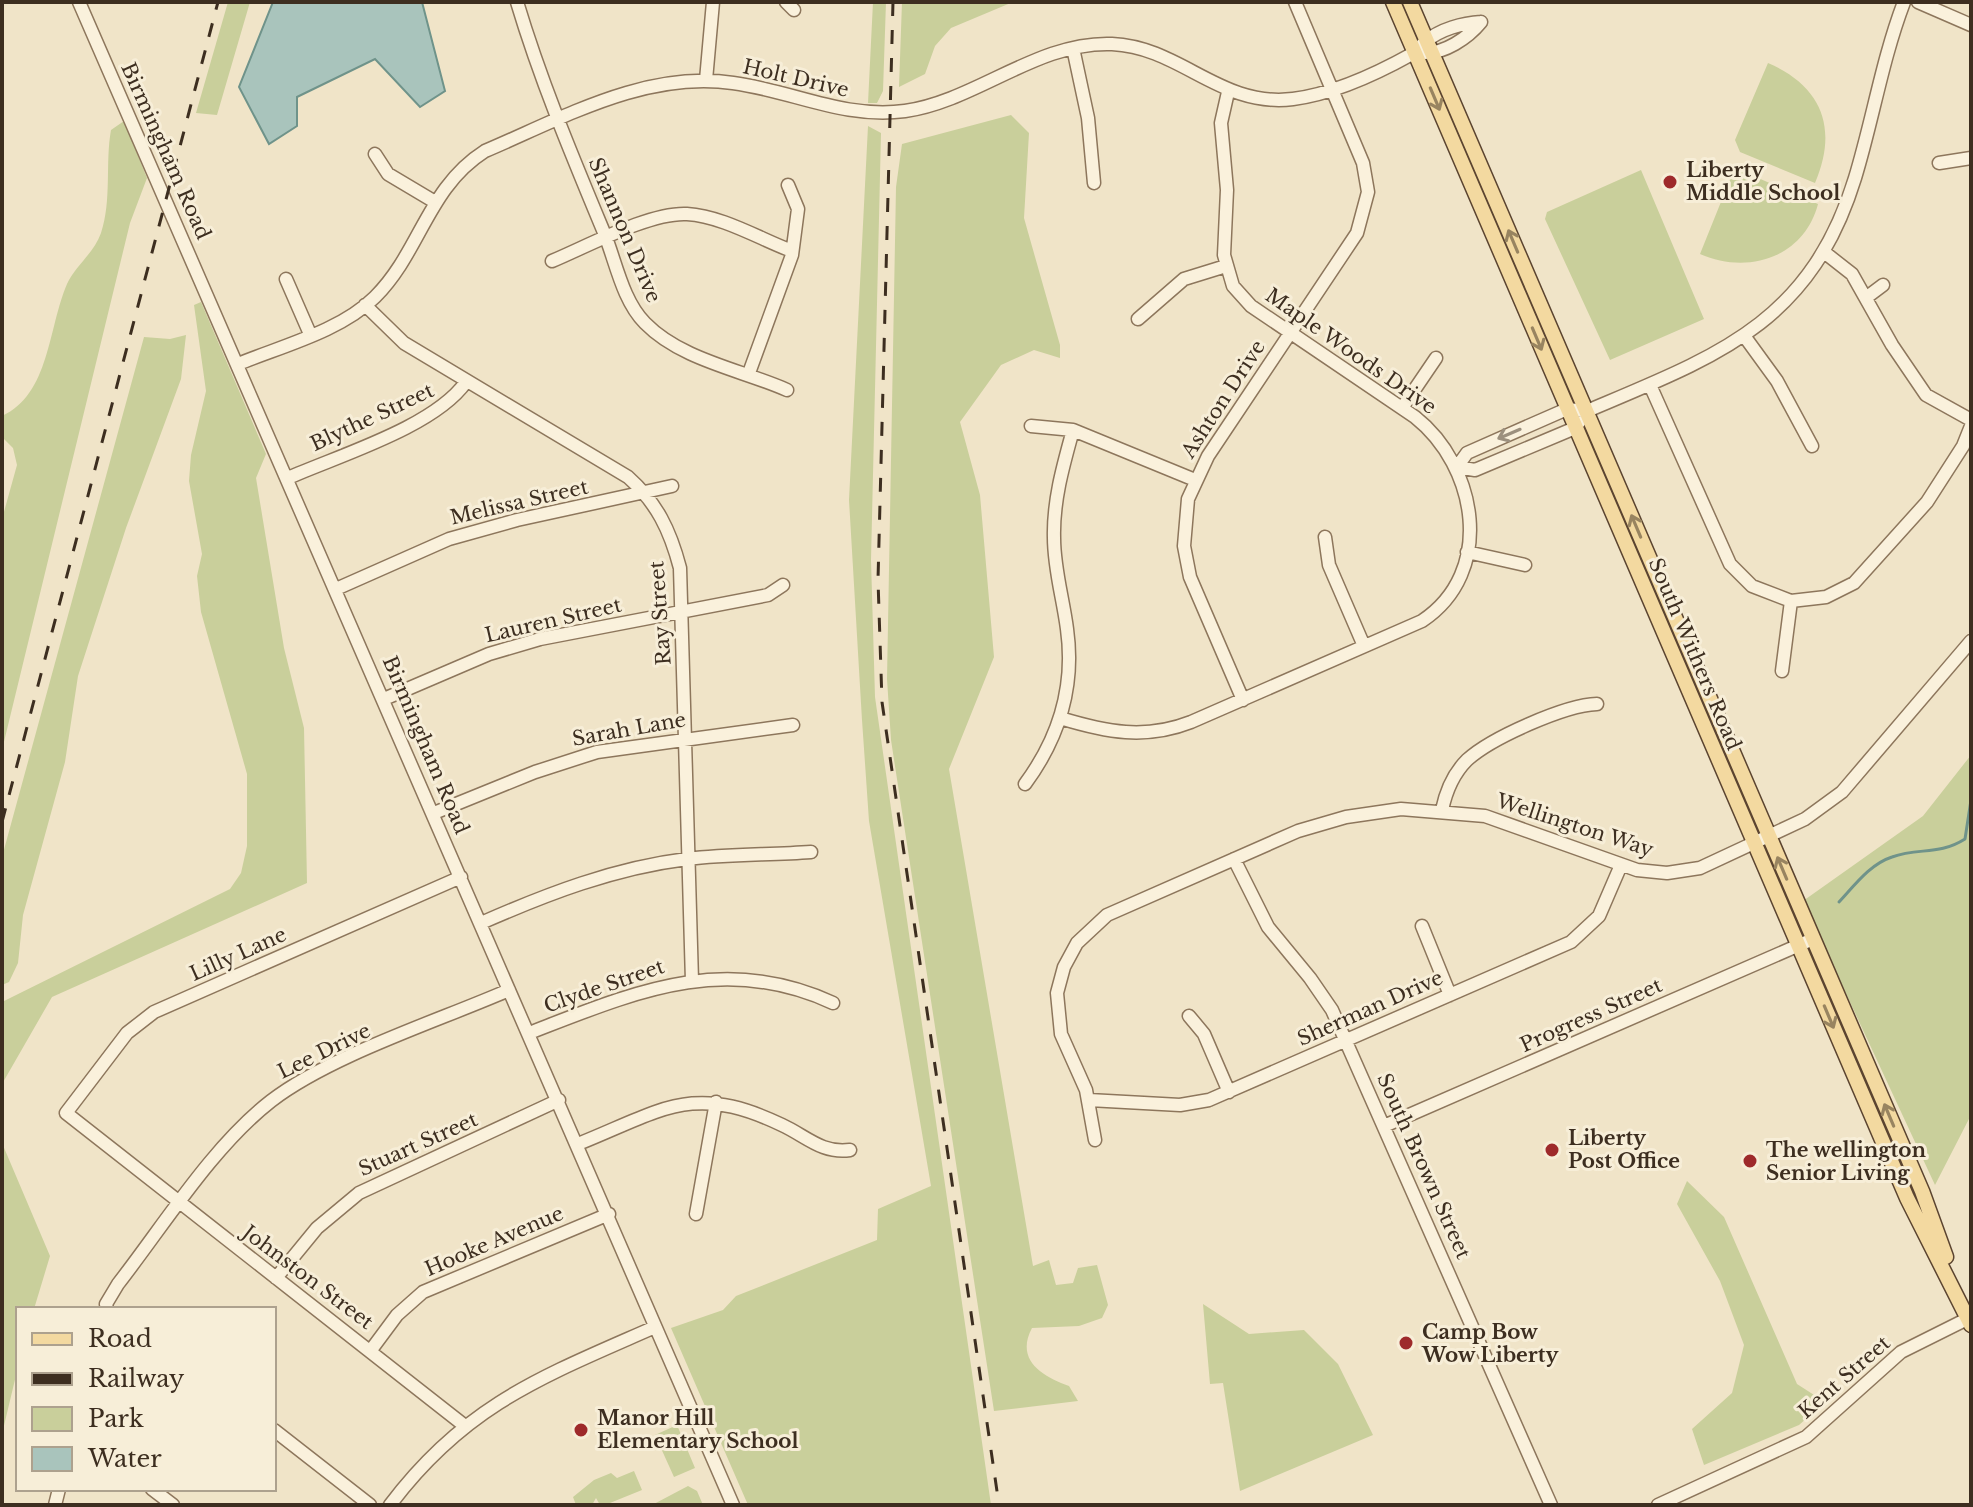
<svg xmlns="http://www.w3.org/2000/svg" width="1973" height="1507" viewBox="0 0 1973 1507" font-family="'Libre Baskerville',serif">
<style>
.green{fill:#c9cf9b}
.water{fill:#a9c4bc;stroke:#6f938a;stroke-width:2}
.lines{fill:none;stroke-linecap:round;stroke-linejoin:round}
.stream{stroke:#6f938a;stroke-width:3}
.minor-casing{stroke:#8d765c;stroke-width:15}
.major-casing{stroke:#5b4430;stroke-width:17}
.minor{stroke:#faf1dc;stroke-width:12}
.major{stroke:#f3d9a0;stroke-width:14}
.rail{stroke:#3d2e20;stroke-width:3;stroke-dasharray:14 14;stroke-linecap:butt}
.oneway{stroke:#988460}
.oneway2{stroke:#9c907e}
.poi-dot{fill:#9e2a2b;stroke:#f7eed8;stroke-width:3}
.labels{text-anchor:middle;stroke-width:6;stroke-linejoin:round;paint-order:stroke}
.street-label{font-size:20px;fill:#3d2e20;stroke:#f7eed8}
.poi-label{font-size:20px;font-weight:bold;fill:#3d2e20;stroke:#f7eed8;text-anchor:start}
</style>
<rect width="100%" height="100%" fill="#f0e4c8"/>
<path class="green" d="M 228,2 L 250,2 L 217,115 L 196,113 Z
M 873,2 L 886,2 L 883,91 L 877,103 L 868,103 Z
M 902,2 L 1013,2 L 951,28 L 935,46 L 925,74 L 899,87 Z
M 1768,63 C 1823,87 1838,129 1815,183 L 1740,152 L 1735,140 Z
M 1011,115 L 1029,133 L 1024,218 L 1060,345 L 1060,358 L 1034,350 L 1001,365 L 960,422 L 980,495 L 994,657 L 949,769 L 1033,1266 L 1049,1260 L 1056,1285 L 1073,1283 L 1078,1268 L 1097,1265 L 1108,1305 L 1102,1318 L 1079,1326 L 1032,1328 C 1015,1360 1042,1376 1069,1386 L 1078,1401 L 994,1411 L 891,740 L 887,679 L 896,187 L 902,144 Z
M 124,121 L 147,178 L 130,223 L 2,750 L 2,519 L 17,465 L 13,448 L 2,437 L 2,416 C 50,394 48,328 67,284 C 76,265 94,253 101,233 C 112,200 105,163 111,130 Z
M 868,126 L 881,133 L 871,560 L 875,697 L 991,1505 L 748,1505 L 671,1328 L 723,1310 L 736,1296 L 877,1240 L 878,1209 L 931,1186 L 869,821 L 862,720 L 849,500 Z
M 1641,170 L 1704,319 L 1610,360 L 1545,219 L 1547,212 Z
M 1742,171 L 1818,204 C 1804,258 1747,275 1700,254 L 1731,177 Z
M 201,302 L 266,454 L 256,478 L 284,648 L 304,728 L 307,883 L 52,997 L 2,1084 L 2,1002 L 230,889 L 241,873 L 247,846 L 247,774 L 201,612 L 197,576 L 202,554 L 189,481 L 191,455 L 206,391 L 194,305 Z
M 186,335 L 181,379 L 126,528 L 78,676 L 65,762 L 23,915 L 18,963 L 9,982 L 2,985 L 2,857 L 144,337 L 170,339 Z
M 1971,755 L 1971,1115 L 1935,1185 L 1803,901 L 1923,816 Z
M 2,1143 L 50,1256 L 34,1309 L 18,1309 L 18,1367 L 2,1434 Z
M 1687,1181 L 1724,1217 L 1797,1384 L 1825,1402 L 1799,1425 L 1704,1465 L 1692,1429 L 1732,1393 L 1744,1345 L 1720,1281 L 1677,1204 Z
M 1203,1304 L 1249,1334 L 1304,1330 L 1338,1364 L 1373,1435 L 1240,1491 L 1223,1383 L 1210,1384 Z
M 677,1425 L 695,1468 L 674,1477 L 655,1435 Z
M 634,1471 L 642,1490 L 605,1505 L 600,1505 L 596,1498 L 592,1505 L 576,1505 L 573,1497 L 594,1480 L 611,1473 L 617,1478 Z
M 688,1486 L 697,1491 L 703,1505 L 652,1505 Z"/>
<path class="water" d="M 273,2 L 422,2 L 445,91 L 420,107 L 375,59 L 297,97 L 297,126 L 269,144 L 239,87 Z"/>
<g class="lines">
<path class="stream" d="M 1839,902 C 1854,886 1870,864 1892,857 C 1919,847 1938,856 1965,839 L 1971,800"/>
<g class="minor-casing">
<path id="minor" d="M 79,2 L 733,1505
M 517,2 C 541,82 573,158 605,235 C 616,263 623,301 645,323 C 681,360 742,370 787,390
M 786,2 L 794,10
M 1918,2 L 1971,25
M 1073,48 L 1088,118 L 1094,183
M 1423,53 C 1444,54 1468,38 1481,22
M 706,80 L 713,2
M 375,154 L 388,174 L 435,202
M 1939,163 L 1971,158
M 1824,252 L 1852,274 L 1892,345 L 1926,395 L 1971,420
M 552,261 C 588,246 650,212 687,214 C 722,216 760,239 792,251
M 286,279 L 310,334
M 1867,297 L 1883,285
M 365,305 L 404,343 L 628,477 C 657,503 670,530 680,568 L 692,981
M 1138,319 L 1184,279 L 1226,266
M 1745,337 L 1777,381 L 1812,446
M 238,364 C 282,346 341,331 375,297 C 421,251 427,188 485,151 C 563,118 646,70 733,83 C 793,91 843,119 905,111 C 976,101 1038,41 1112,44 C 1181,47 1220,108 1293,99 C 1332,94 1378,73 1412,54 C 1418,51 1420,46 1425,42 C 1440,29 1463,23 1481,22
M 749,373 L 792,255 L 798,209 L 788,185
M 1650,385 L 1730,564 L 1752,586 L 1791,601 L 1826,597 L 1854,583 L 1927,502 L 1963,446 L 1971,426
M 1402,408 L 1436,358
M 1580,421 L 1575,428 L 1475,470 L 1457,467 L 1467,453 L 1567,409 L 1587,411 C 1717,356 1810,324 1855,178 C 1873,119 1882,60 1904,2
M 1031,426 L 1073,430 L 1195,480
M 288,478 C 340,455 434,427 466,382
M 1325,537 L 1329,565 L 1364,646
M 1467,552 L 1525,565
M 336,589 L 449,539 L 517,520 L 672,486
M 1782,671 L 1791,601
M 384,699 L 489,654 L 540,639 L 768,595 L 783,585
M 1243,700 L 1190,577 L 1184,546 L 1188,499 L 1208,456 L 1357,233 L 1368,192 L 1363,163 L 1295,2
M 1060,718 C 1106,732 1145,740 1191,722 L 1422,621 C 1496,572 1477,466 1415,417 L 1251,306 L 1233,286 L 1224,255 L 1227,190 L 1221,123 L 1228,92
M 1025,784 C 1059,738 1075,686 1067,629 C 1063,598 1054,569 1054,538 C 1053,501 1063,466 1073,430
M 1442,810 C 1446,791 1453,774 1467,760 C 1491,738 1565,705 1597,704
M 434,813 L 535,772 L 597,752 L 793,725
M 1234,859 L 1268,927 L 1310,978 L 1332,1010 L 1551,1505
M 461,877 L 154,1012 L 127,1033 L 66,1113 L 465,1426
M 481,923 C 547,894 614,868 687,859 C 727,854 770,855 811,852
M 1422,926 L 1450,995
M 1189,1016 L 1204,1034 L 1229,1092
M 529,1033 C 633,993 723,952 833,1003
M 1089,1100 L 1180,1105 L 1209,1100 L 1571,942 L 1599,916 L 1621,865
M 1384,1126 L 1813,939
M 1095,1140 L 1086,1090 L 1061,1034 L 1057,993 L 1064,967 L 1077,943 L 1107,915 L 1298,831 L 1346,817 L 1401,809 L 1485,816 L 1637,870 L 1667,873 L 1700,868 L 1805,819 L 1842,792 L 1971,641
M 578,1144 C 663,1110 692,1082 782,1125 C 806,1136 822,1154 850,1150
M 696,1214 L 716,1102
M 276,1278 L 317,1228 L 359,1193 L 559,1100
M 107,1309 L 106,1304 L 118,1284 C 164,1225 212,1147 271,1101 C 331,1055 438,1021 509,990
M 371,1350 L 397,1315 L 423,1292 L 609,1214
M 274,1430 L 370,1505
M 152,1489 L 173,1505
M 55,1505 L 59,1489
M 390,1505 C 466,1404 544,1376 655,1327
M 1658,1505 L 1806,1437 L 1901,1352 L 1971,1317"/>
</g>
<g class="major-casing">
<path id="major" d="M 1393,2 L 1907,1198 L 1971,1325
M 1410,2 L 1922,1191 L 1946,1257"/>
</g>
<use href="#minor" class="minor"/>
<use href="#major" class="major"/>
<path class="rail" d="M 893,2 L 878,580 L 882,702 L 999,1505
M 2,822 L 218,2"/>
</g>
<defs><path id="oneway-shaft" d="M-6 0H5M1.5-3L5.5 0L1.5 3" fill="none" stroke-width="1.6" stroke-linecap="round" stroke-linejoin="round" transform="scale(2)"/></defs>
<g class="oneway">
<use href="#oneway-shaft" transform="translate(1435 99) rotate(67)"/>
<use href="#oneway-shaft" transform="translate(1513 241) rotate(-113)"/>
<use href="#oneway-shaft" transform="translate(1537 339) rotate(67)"/>
<use href="#oneway-shaft" transform="translate(1636 526) rotate(-113)"/>
<use href="#oneway-shaft" transform="translate(1782 868) rotate(-113)"/>
<use href="#oneway-shaft" transform="translate(1829 1017) rotate(67)"/>
<use href="#oneway-shaft" transform="translate(1889 1115) rotate(-113)"/>
</g>
<use class="oneway2" href="#oneway-shaft" transform="translate(1509 434) rotate(157)"/>
<g class="poi-dot">
<circle cx="1670" cy="182" r="8"/>
<circle cx="1552" cy="1150" r="8"/>
<circle cx="1750" cy="1161" r="8"/>
<circle cx="1406" cy="1343" r="8"/>
<circle cx="581" cy="1430" r="8"/>
</g>
<g class="labels">
<g class="street-label">
<text transform="translate(796 78) rotate(13)" y="7">Holt Drive</text>
<text transform="translate(166 151) rotate(66)" y="7">Birmingham Road</text>
<text transform="translate(625 230) rotate(67)" y="7">Shannon Drive</text>
<text transform="translate(1351 351) rotate(35)" y="7">Maple Woods Drive</text>
<text transform="translate(1223 399) rotate(-57)" y="7">Ashton Drive</text>
<text transform="translate(372 417) rotate(-25)" y="7">Blythe Street</text>
<text transform="translate(519 502) rotate(-13)" y="7">Melissa Street</text>
<text transform="translate(660 613) rotate(-94)" y="7">Ray Street</text>
<text transform="translate(553 620) rotate(-13)" y="7">Lauren Street</text>
<text transform="translate(1695 654) rotate(67)" y="7">South Withers Road</text>
<text transform="translate(629 729) rotate(-10)" y="7">Sarah Lane</text>
<text transform="translate(426 745) rotate(67)" y="7">Birmingham Road</text>
<text transform="translate(1575 825) rotate(18)" y="7">Wellington Way</text>
<text transform="translate(238 954) rotate(-24)" y="7">Lilly Lane</text>
<text transform="translate(604 986) rotate(-19)" y="7">Clyde Street</text>
<text transform="translate(1370 1008) rotate(-24)" y="7">Sherman Drive</text>
<text transform="translate(1591 1015) rotate(-24)" y="7">Progress Street</text>
<text transform="translate(324 1051) rotate(-26)" y="7">Lee Drive</text>
<text transform="translate(418 1144) rotate(-24)" y="7">Stuart Street</text>
<text transform="translate(1424 1166) rotate(66)" y="7">South Brown Street</text>
<text transform="translate(494 1241) rotate(-23)" y="7">Hooke Avenue</text>
<text transform="translate(308 1277) rotate(37)" y="7">Johnston Street</text>
<text transform="translate(1844 1377) rotate(-41)" y="7">Kent Street</text>
</g>
<g class="poi-label">
<text x="1686" y="177">Liberty<tspan x="1686" dy="23">Middle School</tspan></text>
<text x="1568" y="1145">Liberty<tspan x="1568" dy="23">Post Office</tspan></text>
<text x="1766" y="1157">The wellington<tspan x="1766" dy="23">Senior Living</tspan></text>
<text x="1422" y="1339">Camp Bow<tspan x="1422" dy="23">Wow Liberty</tspan></text>
<text x="597" y="1425">Manor Hill<tspan x="597" dy="23">Elementary School</tspan></text>
</g>
</g>
<rect width="1973" height="1507" fill="none" stroke="#3d2e20" stroke-width="8"/>
<rect x="16" y="1307" width="260" height="184" fill="#f7eed8" stroke="#ada18e" stroke-width="2"/>
<rect x="32" y="1333" width="40" height="12" fill="#f3d9a0" stroke="#ada18e" stroke-width="2"/>
<text x="88" y="1347" font-size="24" fill="#3d2e20">Road</text>
<rect x="32" y="1373" width="40" height="12" fill="#3d2e20" stroke="#ada18e" stroke-width="2"/>
<text x="88" y="1387" font-size="24" fill="#3d2e20">Railway</text>
<rect x="32" y="1407" width="40" height="24" fill="#c9cf9b" stroke="#ada18e" stroke-width="2"/>
<text x="88" y="1427" font-size="24" fill="#3d2e20">Park</text>
<rect x="32" y="1447" width="40" height="24" fill="#a9c4bc" stroke="#ada18e" stroke-width="2"/>
<text x="88" y="1467" font-size="24" fill="#3d2e20">Water</text>
</svg>
